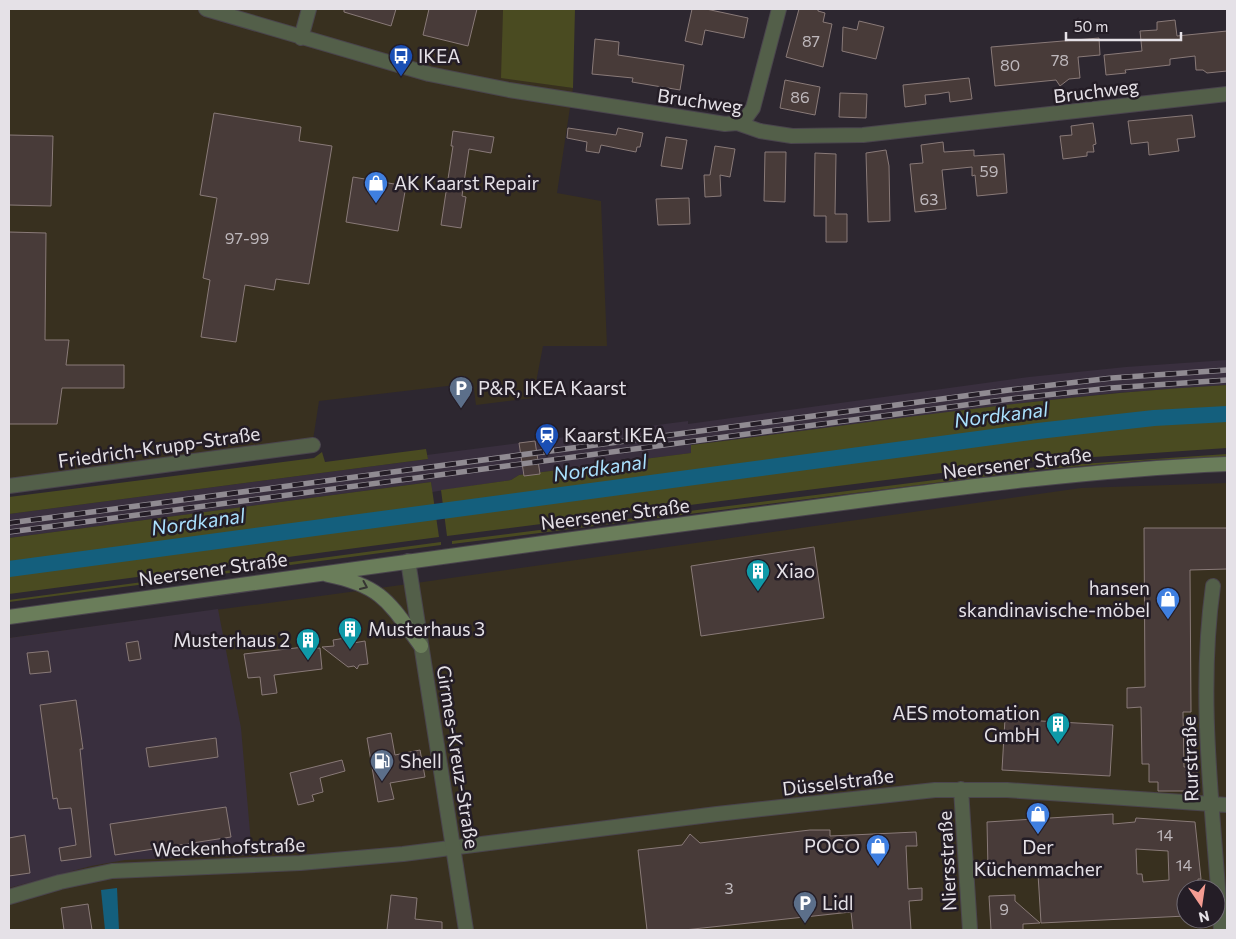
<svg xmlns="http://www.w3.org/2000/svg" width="1236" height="939" viewBox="0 0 1236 939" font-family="Commissioner,sans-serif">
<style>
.commercial{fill:#38301f;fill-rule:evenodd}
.built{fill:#392f3e}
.green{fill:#4a4b21}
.water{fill:#145f7d}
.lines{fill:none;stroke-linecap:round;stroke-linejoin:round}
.canal{stroke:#145f7d;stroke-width:16}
.building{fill:#483b39;stroke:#897a78;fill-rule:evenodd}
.minor-casing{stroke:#4a454d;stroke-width:16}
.tertiary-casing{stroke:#4a454d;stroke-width:16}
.secondary-casing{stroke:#4a454d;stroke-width:16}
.minor{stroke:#535f49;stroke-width:14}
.tertiary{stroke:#535f49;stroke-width:14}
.secondary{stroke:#6a7d5a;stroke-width:14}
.rail-casing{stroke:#908b92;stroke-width:5.5}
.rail{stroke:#241d26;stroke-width:4;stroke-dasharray:11;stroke-linecap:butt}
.oneway{stroke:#363533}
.labels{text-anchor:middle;stroke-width:5;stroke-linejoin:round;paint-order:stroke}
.number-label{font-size:16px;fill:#beb8bc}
.poi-label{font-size:19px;fill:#e5e1e7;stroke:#241d26;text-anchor:start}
.street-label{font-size:19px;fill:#e5e1e7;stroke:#241d26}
.water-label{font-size:20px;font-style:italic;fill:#aae1fe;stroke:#241d26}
</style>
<rect width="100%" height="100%" fill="#2d2730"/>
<path class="commercial" d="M 9,9 L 503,9 L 502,77 L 573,88 L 557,193 L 601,201 L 607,346 L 543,346 L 533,398 L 476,405 L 473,383 L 319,401 L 313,440 L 9,481 Z
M 1227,483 L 1227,930 L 9,930 L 9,638 L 416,583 L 1081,488 ZM 1186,889 L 1216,889 L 1216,919 L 1186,919 Z"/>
<path class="built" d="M 1227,360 L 1227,385 L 1115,393 L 1032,402 L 691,445 L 692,453 L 519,475 L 511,480 L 432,492 L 431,482 L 9,538 L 9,514 L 428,459 L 427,455 L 688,421 L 688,424 L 1029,377 L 1126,367 Z
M 218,609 L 241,728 L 252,855 L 125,860 L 91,866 L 9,888 L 9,638 Z"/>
<path class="green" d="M 503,9 L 575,9 L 573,88 L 501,78 Z
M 1227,385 L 1227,448 L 1035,461 L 447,536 L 441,490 L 511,480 L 519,475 L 691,453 L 691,445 C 869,423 1048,395 1227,385 Z
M 426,449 L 428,459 L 9,514 L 9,497 L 314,458 L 322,452 L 325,462 Z
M 1227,454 L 1227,457 L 1151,460 L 1037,470 L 452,544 L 452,541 L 1037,467 Z
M 431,482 L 439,537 L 9,594 L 9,538 Z
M 441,542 L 441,545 L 9,602 L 9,600 Z"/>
<path class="water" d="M 117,888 L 119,930 L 105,930 L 101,890 Z"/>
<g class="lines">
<path class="canal" d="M 9,569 L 1038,431 L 1154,418 L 1227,414"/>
</g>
<path class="building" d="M 344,9 L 396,9 L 391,26 L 344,12 Z
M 429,9 L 477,9 L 468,46 L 423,35 Z
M 692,9 L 706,9 L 748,18 L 744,38 L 705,30 L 702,45 L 685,41 Z
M 799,9 L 818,9 L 818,11 L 825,13 L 823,22 L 832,24 L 823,67 L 786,57 Z
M 1175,20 L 1177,36 L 1227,31 L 1227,71 L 1207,73 L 1203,70 L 1196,70 L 1195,56 L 1170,59 L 1170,65 L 1125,70 L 1126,73 L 1106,75 L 1104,55 L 1142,51 L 1140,31 L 1157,30 L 1157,22 Z
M 859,21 L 884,27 L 876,59 L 842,51 L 843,27 L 857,30 Z
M 1099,38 L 1100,55 L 1078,57 L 1080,78 L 1069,79 L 1060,86 L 1056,80 L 995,86 L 991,47 Z
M 595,39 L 619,42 L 618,55 L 684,65 L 680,90 L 632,82 L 633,78 L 592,74 Z
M 969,78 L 972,99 L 950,102 L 949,92 L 937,94 L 925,95 L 926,104 L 905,107 L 903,85 Z
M 785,80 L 820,87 L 815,115 L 780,108 Z
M 840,93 L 867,94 L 866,118 L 839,117 Z
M 214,113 L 301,127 L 299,141 L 332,146 L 309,284 L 276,279 L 274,290 L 245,285 L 236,342 L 201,337 L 210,280 L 203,278 L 217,198 L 200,195 Z
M 1192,115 L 1195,137 L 1177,139 L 1179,151 L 1149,155 L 1148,142 L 1131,144 L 1128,121 Z
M 1093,123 L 1096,144 L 1093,145 L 1094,152 L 1087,152 L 1087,156 L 1063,159 L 1060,136 L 1072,135 L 1071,126 Z
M 568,128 L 616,135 L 618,128 L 643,133 L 640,147 L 637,147 L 636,152 L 601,145 L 599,153 L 586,151 L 587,142 L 567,138 Z
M 453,131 L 494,137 L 491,153 L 469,149 L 462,196 L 466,197 L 461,228 L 441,225 L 453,146 L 451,146 Z
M 9,135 L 53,136 L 51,206 L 9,205 Z
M 666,137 L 687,140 L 682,169 L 661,166 Z
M 943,142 L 944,152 L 974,150 L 974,156 L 1004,154 L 1007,193 L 977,196 L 975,175 L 972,176 L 972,167 L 942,170 L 946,209 L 915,212 L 910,164 L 923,163 L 921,145 Z
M 715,146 L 735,149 L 730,177 L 720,175 L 721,196 L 705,197 L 704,175 L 710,175 Z
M 886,150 L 889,166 L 890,221 L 868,222 L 866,153 Z
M 765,152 L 786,152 L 785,202 L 764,201 Z
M 815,153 L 836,154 L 835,214 L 847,214 L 847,242 L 826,242 L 826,216 L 814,216 Z
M 353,177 L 406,186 L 398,231 L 346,222 Z
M 689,198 L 690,224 L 658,225 L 656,199 Z
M 9,232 L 46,233 L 45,340 L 69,340 L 66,365 L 124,365 L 124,388 L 62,388 L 57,424 L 9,424 Z
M 535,441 L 540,474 L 524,476 L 519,443 Z
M 1144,528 L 1227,528 L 1227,569 L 1190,570 L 1191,712 L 1183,712 L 1184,767 L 1197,767 L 1197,791 L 1158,791 L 1158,782 L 1149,782 L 1149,764 L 1142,764 L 1141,707 L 1127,708 L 1127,688 L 1145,687 Z
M 814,547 L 824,618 L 701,636 L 691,566 Z
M 352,637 L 353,643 L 365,641 L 368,664 L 359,665 L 357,669 L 354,666 L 348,667 L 322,647 L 334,646 L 333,640 Z
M 138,641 L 141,659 L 129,661 L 126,643 Z
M 304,647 L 304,649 L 320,648 L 322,669 L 274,675 L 277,693 L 262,695 L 260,677 L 248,678 L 244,654 Z
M 48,651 L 51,672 L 30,674 L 27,653 Z
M 76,700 L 83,749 L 80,749 L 91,857 L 61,861 L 59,848 L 76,845 L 71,808 L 59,809 L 57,798 L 53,799 L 40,705 Z
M 1005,719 L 1113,725 L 1110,776 L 1002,770 Z
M 391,733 L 395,755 L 420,750 L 425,777 L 390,783 L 394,799 L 378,802 L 367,738 Z
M 216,738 L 218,757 L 149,767 L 146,748 Z
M 342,760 L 345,771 L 320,778 L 323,792 L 312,795 L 314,801 L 298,805 L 290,773 Z
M 226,807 L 231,837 L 115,855 L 110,824 Z
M 1113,814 L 1113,824 L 1135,822 L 1136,818 L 1195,822 L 1201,879 L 1198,879 L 1198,889 L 1186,889 L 1186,916 L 1041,923 L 1038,874 L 1027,875 L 1026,867 L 988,869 L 987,822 ZM 1136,849 L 1168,851 L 1169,880 L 1143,882 L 1142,874 L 1137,874 Z
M 810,830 L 830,830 L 830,836 L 916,832 L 917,846 L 906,846 L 908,889 L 922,888 L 922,900 L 909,901 L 911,930 L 853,930 L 851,912 L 684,930 L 647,930 L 638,850 L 682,845 L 690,834 L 700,843 Z
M 25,835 L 30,873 L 9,876 L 9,838 Z
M 391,895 L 417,898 L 415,919 L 442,922 L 442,930 L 387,930 Z
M 1015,895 L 1015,901 L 1040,923 L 1023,924 L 1023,930 L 991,930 L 989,896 Z
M 88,904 L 92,930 L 64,930 L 61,908 Z"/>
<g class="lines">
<g class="minor-casing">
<path id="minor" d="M 206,9 L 429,74 L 509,90 L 725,124 L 737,123 L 760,131 L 792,136 L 863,135 L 1227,94
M 301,38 L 309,9
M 737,123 L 745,119 L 753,108 L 779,9
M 9,486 L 313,445
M 1213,586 C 1197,701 1214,816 1221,930
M 961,789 L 970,930
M 9,897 L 60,882 L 112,871 L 300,863 L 403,854 L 717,814 L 935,790 L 1007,790 L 1227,805"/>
</g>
<g class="tertiary-casing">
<path id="tertiary" d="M 408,561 L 466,930"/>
</g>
<g class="secondary-casing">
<path id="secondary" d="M 328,575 C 383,586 390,604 421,646
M 9,617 C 251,583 494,549 737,517 C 900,496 1063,471 1227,464"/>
</g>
<use href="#minor" class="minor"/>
<use href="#tertiary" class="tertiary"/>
<use href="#secondary" class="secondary"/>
<g class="rail-casing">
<path id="rail" d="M 9,523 L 1009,390 L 1112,378 L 1227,370
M 9,532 L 1010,399 L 1111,388 L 1227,380"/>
</g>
<use href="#rail" class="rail"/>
</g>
<defs><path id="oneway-chevron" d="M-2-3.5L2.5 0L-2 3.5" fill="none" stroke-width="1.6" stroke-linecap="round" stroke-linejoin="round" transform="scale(1.25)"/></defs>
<use class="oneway" href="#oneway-chevron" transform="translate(364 586) rotate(24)"/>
<defs>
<g id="bus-pin" transform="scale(1.25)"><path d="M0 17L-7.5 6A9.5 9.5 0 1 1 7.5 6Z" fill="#1a4fb4" stroke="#241d26"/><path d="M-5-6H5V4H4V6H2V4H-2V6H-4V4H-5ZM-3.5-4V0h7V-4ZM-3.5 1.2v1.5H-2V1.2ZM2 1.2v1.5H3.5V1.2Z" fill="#fff"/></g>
<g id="shop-pin" transform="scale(1.25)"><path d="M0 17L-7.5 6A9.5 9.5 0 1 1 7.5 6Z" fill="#3f7fe0" stroke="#241d26"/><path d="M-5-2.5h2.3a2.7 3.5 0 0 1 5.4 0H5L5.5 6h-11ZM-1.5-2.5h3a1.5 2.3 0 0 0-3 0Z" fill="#fff"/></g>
<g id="parking-pin" transform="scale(1.25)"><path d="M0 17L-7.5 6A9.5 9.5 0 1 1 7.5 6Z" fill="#5c6f8a" stroke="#241d26"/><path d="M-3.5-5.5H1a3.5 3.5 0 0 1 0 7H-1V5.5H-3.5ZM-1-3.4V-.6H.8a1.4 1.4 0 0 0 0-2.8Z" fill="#fff"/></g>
<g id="station-pin" transform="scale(1.25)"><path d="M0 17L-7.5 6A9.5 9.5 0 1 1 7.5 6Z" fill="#1a4fb4" stroke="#241d26"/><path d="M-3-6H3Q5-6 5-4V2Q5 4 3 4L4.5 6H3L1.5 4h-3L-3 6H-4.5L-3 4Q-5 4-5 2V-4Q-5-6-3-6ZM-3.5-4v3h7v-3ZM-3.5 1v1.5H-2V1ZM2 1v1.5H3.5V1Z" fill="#fff"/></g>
<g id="building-pin" transform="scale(1.25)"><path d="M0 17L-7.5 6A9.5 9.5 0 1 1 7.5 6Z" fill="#0f9aa8" stroke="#241d26"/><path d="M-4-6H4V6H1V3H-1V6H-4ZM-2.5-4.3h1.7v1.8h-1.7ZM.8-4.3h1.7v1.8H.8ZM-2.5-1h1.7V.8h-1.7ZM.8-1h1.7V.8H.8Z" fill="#fff"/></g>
<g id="fuel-pin" transform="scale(1.25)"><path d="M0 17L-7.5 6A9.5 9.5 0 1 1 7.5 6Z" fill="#5c6f8a" stroke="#241d26"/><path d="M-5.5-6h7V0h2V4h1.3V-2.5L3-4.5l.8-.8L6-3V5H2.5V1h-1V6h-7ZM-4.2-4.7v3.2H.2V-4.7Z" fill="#fff"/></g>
</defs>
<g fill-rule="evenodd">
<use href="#bus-pin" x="401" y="56"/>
<use href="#shop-pin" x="376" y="183"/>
<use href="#parking-pin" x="461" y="388"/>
<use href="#station-pin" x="547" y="435"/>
<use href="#building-pin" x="758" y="571"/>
<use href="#shop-pin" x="1168" y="599"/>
<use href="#building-pin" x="350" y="629"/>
<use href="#building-pin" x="308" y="640"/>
<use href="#building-pin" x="1058" y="724"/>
<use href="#fuel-pin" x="382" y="761"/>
<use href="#shop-pin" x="1038" y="814"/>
<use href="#shop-pin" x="878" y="846"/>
<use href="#parking-pin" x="805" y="903"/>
</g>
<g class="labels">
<g class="number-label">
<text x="811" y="47">87</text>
<text x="1060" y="66">78</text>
<text x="1010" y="71">80</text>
<text x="800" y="103">86</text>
<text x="989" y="177">59</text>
<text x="929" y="205">63</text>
<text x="247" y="244">97-99</text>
<text x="1165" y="841">14</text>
<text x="1184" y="871">14</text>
<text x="729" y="894">3</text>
<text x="1004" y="915">9</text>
</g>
<g class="poi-label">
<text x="418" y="63">IKEA</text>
<text x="394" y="190">AK Kaarst Repair</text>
<text x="478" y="395">P&amp;R, IKEA Kaarst</text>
<text x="564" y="442">Kaarst IKEA</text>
<text x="776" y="578">Xiao</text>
<text x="1150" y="595" text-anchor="end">hansen<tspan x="1150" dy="22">skandinavische-möbel</tspan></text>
<text x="368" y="636">Musterhaus 3</text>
<text x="290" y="647" text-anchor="end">Musterhaus 2</text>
<text x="1040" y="720" text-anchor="end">AES motomation<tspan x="1040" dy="22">GmbH</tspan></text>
<text x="400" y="768">Shell</text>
<text x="860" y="853" text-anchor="end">POCO</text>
<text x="1038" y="854" text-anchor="middle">Der<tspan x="1038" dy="22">Küchenmacher</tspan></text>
<text x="822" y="910">Lidl</text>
</g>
<g class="street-label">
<text transform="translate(1096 91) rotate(-7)" y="7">Bruchweg</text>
<text transform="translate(700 101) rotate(8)" y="7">Bruchweg</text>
<text transform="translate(159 447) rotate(-8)" y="7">Friedrich-Krupp-Straße</text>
<text transform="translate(1017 463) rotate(-7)" y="7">Neersener Straße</text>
<text transform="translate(615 514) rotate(-7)" y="7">Neersener Straße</text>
<text transform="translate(213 569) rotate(-8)" y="7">Neersener Straße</text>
<text transform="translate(458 757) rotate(81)" y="7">Girmes-Kreuz-Straße</text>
<text transform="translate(1190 759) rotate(-92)" y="7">Rurstraße</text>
<text transform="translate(838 782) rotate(-7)" y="7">Düsselstraße</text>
<text transform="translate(229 847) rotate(-2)" y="7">Weckenhofstraße</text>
<text transform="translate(947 861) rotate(-93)" y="7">Niersstraße</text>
</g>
<g class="water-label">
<text transform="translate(1001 415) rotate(-7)" y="7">Nordkanal</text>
<text transform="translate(600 468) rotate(-8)" y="7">Nordkanal</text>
<text transform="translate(198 522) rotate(-8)" y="7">Nordkanal</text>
</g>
</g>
<rect width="1236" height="939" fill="none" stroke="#e5e1e7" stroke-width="20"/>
<g transform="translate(1201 904) rotate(167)"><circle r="24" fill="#241d26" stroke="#716b73"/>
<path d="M0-4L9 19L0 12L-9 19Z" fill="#f59c92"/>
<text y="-8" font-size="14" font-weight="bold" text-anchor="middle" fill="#e5e1e7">N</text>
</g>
<path d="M1066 32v8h115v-8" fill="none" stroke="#e5e1e7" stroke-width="2.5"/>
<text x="1074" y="32" font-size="15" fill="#e5e1e7" stroke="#241d26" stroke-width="4" paint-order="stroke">50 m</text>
</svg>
